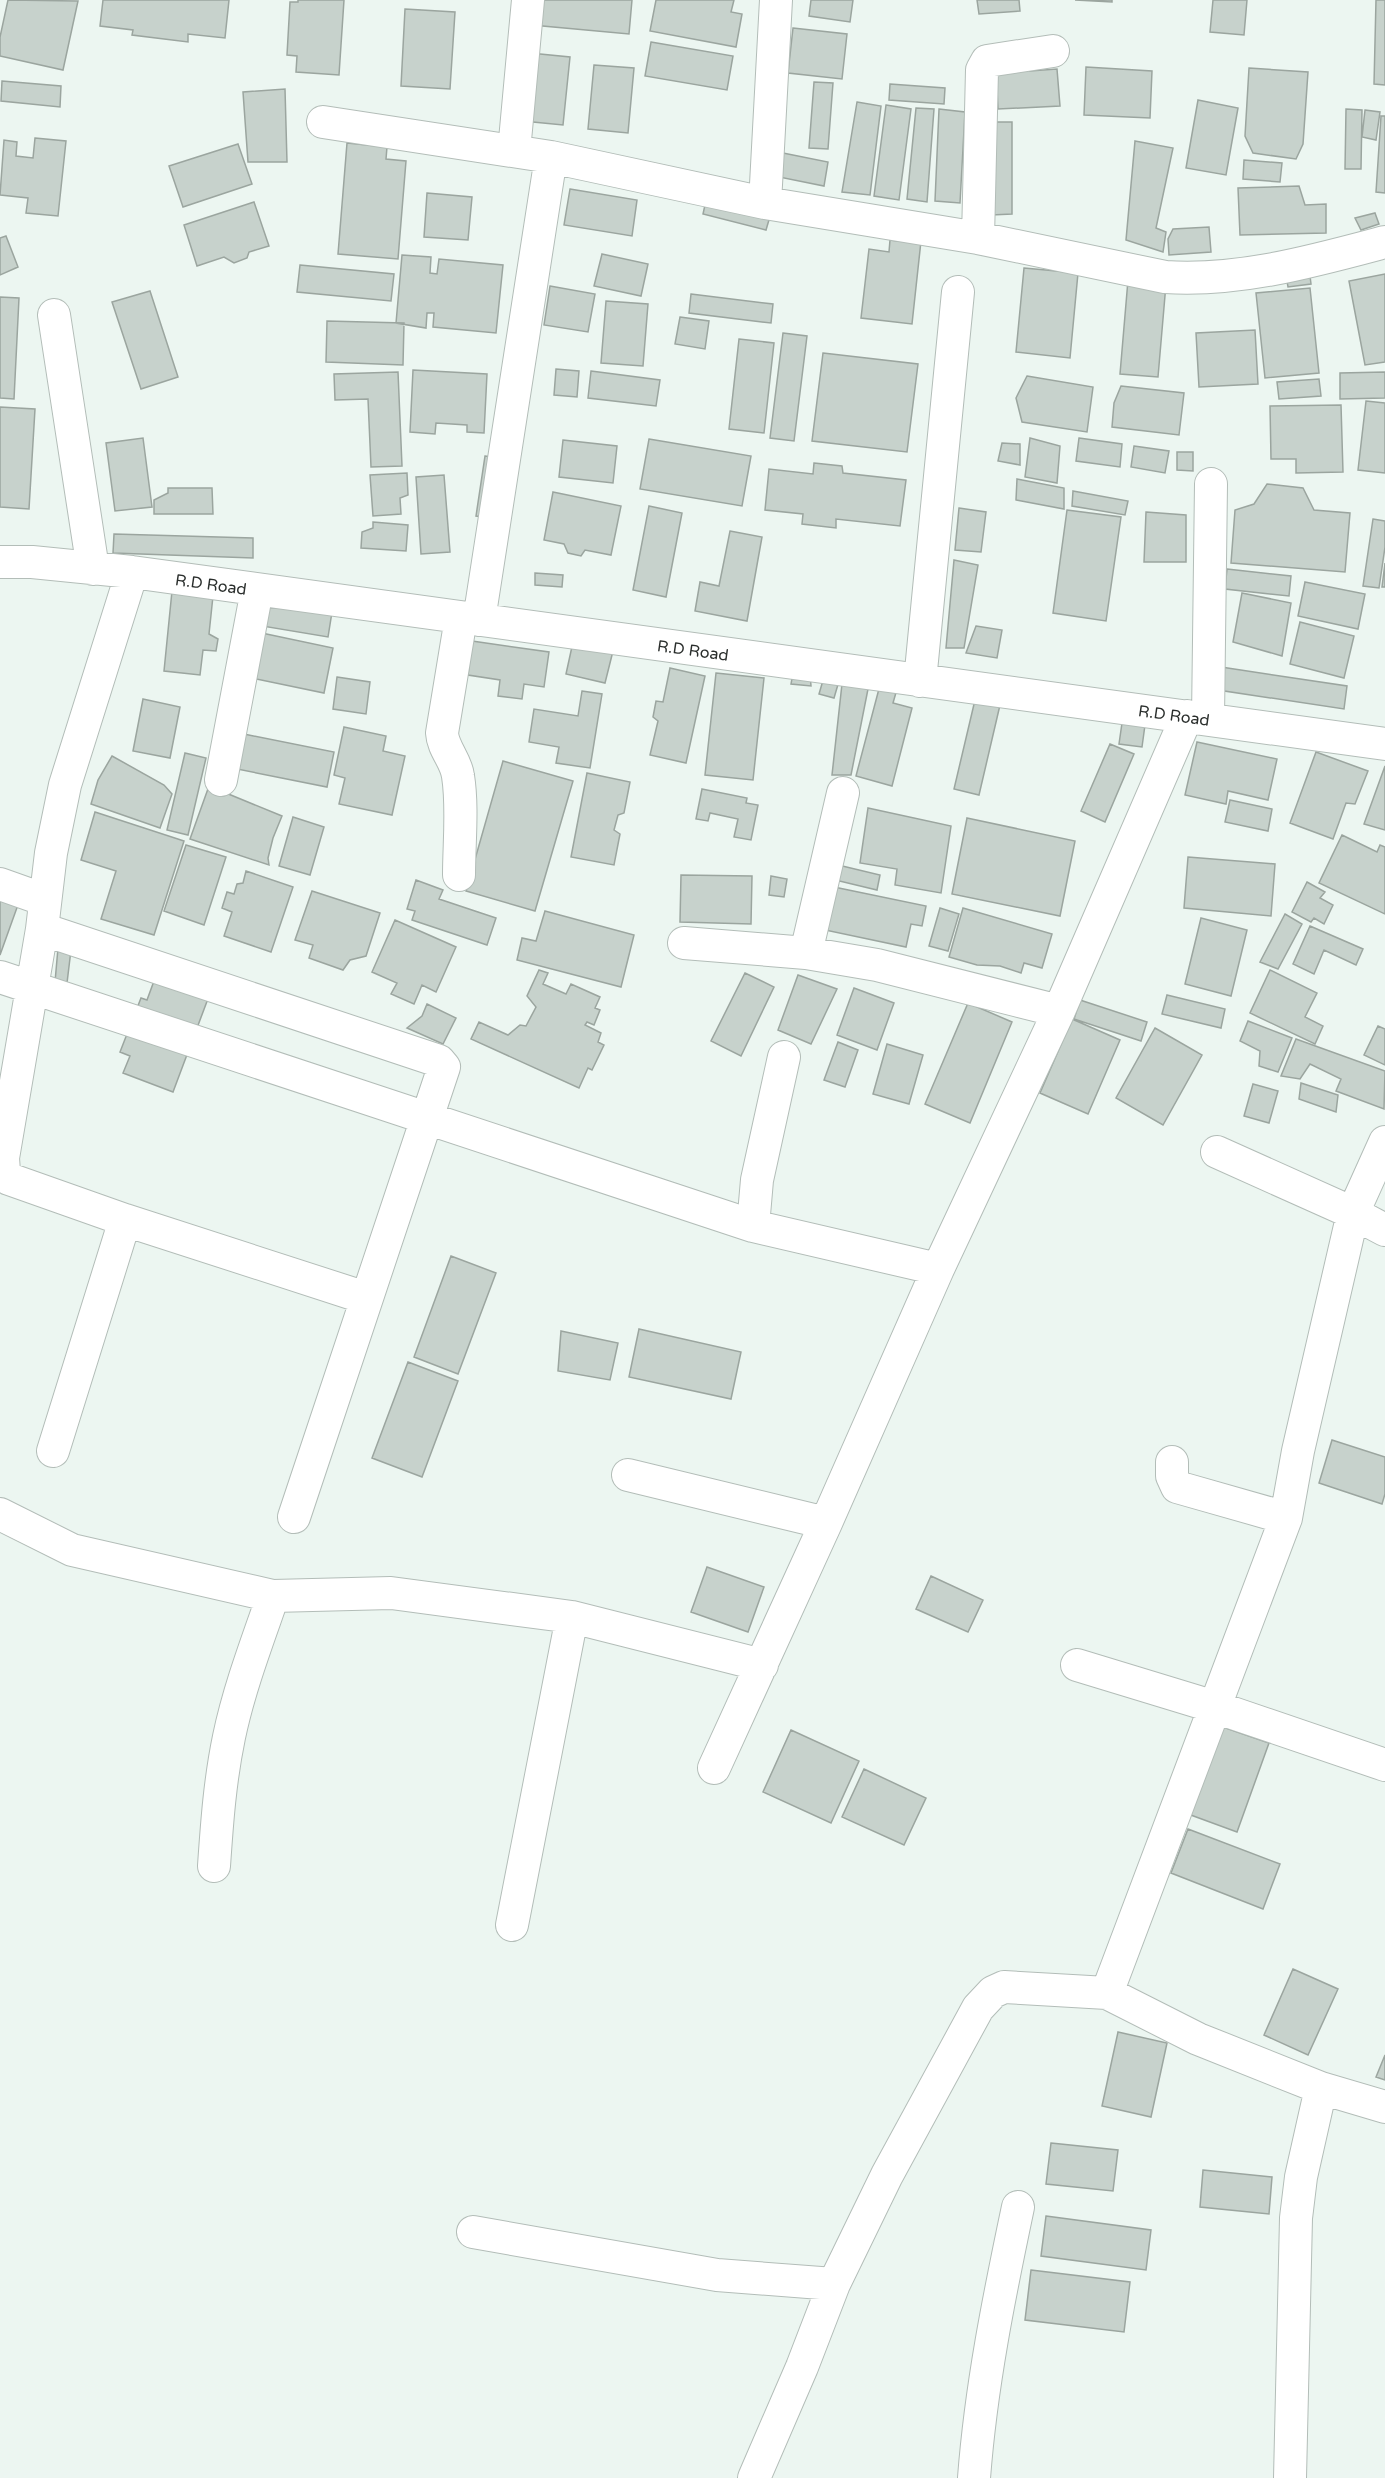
<svg xmlns="http://www.w3.org/2000/svg" width="1385" height="2478" viewBox="0 0 1385 2478" font-family="'Varela Round',sans-serif">
<style>
.building{fill:#c7d2cc;stroke:#9ba59f;stroke-width:1.5}
.lines{fill:none;stroke-linecap:round;stroke-linejoin:round}
.minor-casing{stroke:#b3bdb8;stroke-width:34}
.minor{stroke:#fff;stroke-width:32}
.labels{text-anchor:middle;stroke-width:4.5;stroke-linejoin:round;paint-order:stroke}
.street-label{font-size:16px;fill:#2a2e2c;stroke:#fff}
</style>
<rect width="100%" height="100%" fill="#ecf6f1"/>
<path class="building" d="M 8,0 L 78,1 L 63,70 L 0,56 L 0,37 Z
M 103,0 L 229,0 L 225,38 L 188,34 L 188,42 L 132,35 L 133,30 L 100,26 Z
M 298,0 L 344,0 L 339,75 L 296,72 L 297,56 L 287,55 L 290,2 L 298,2 Z
M 534,0 L 632,0 L 629,34 L 532,25 Z
M 656,0 L 734,0 L 731,12 L 742,14 L 736,47 L 650,31 Z
M 811,0 L 853,0 L 850,22 L 809,16 Z
M 977,0 L 1019,0 L 1020,11 L 979,14 Z
M 1075,0 L 1112,0 L 1112,2 Z
M 1213,0 L 1247,0 L 1244,35 L 1210,32 Z
M 1376,0 L 1385,0 L 1385,85 L 1374,84 Z
M 405,9 L 455,12 L 450,89 L 401,86 Z
M 793,28 L 847,34 L 842,79 L 788,73 Z
M 651,42 L 733,56 L 727,90 L 645,76 Z
M 530,53 L 570,57 L 563,125 L 523,121 Z
M 1030,59 L 1030,71 L 1057,69 L 1060,106 L 998,109 L 996,71 Z
M 594,65 L 634,68 L 628,133 L 588,129 Z
M 1086,67 L 1152,71 L 1150,118 L 1084,115 Z
M 1249,68 L 1308,72 L 1303,144 L 1296,159 L 1253,153 L 1245,136 Z
M 2,81 L 61,86 L 60,107 L 1,101 Z
M 814,82 L 833,83 L 828,149 L 809,148 Z
M 890,84 L 945,88 L 944,104 L 889,100 Z
M 285,89 L 287,162 L 248,162 L 243,92 Z
M 1198,100 L 1238,108 L 1226,175 L 1186,168 Z
M 857,102 L 881,106 L 870,195 L 842,192 Z
M 886,105 L 911,109 L 899,200 L 874,196 Z
M 916,108 L 934,109 L 927,202 L 907,199 Z
M 939,109 L 965,112 L 960,203 L 935,201 Z
M 1346,109 L 1362,110 L 1361,169 L 1345,169 Z
M 1365,110 L 1380,112 L 1376,140 L 1362,137 Z
M 1381,116 L 1385,116 L 1385,193 L 1376,192 Z
M 990,122 L 1012,122 L 1012,214 L 991,215 Z
M 35,138 L 66,141 L 58,216 L 26,213 L 28,198 L 0,195 L 4,140 L 17,142 L 16,156 L 33,158 Z
M 1135,141 L 1173,148 L 1156,228 L 1166,232 L 1163,252 L 1126,240 Z
M 347,143 L 387,147 L 386,159 L 406,161 L 398,259 L 338,254 Z
M 238,144 L 252,184 L 183,207 L 169,166 Z
M 783,153 L 828,162 L 824,186 L 779,177 Z
M 1244,160 L 1282,163 L 1280,182 L 1243,179 Z
M 1299,186 L 1305,205 L 1326,204 L 1326,233 L 1240,235 L 1238,188 Z
M 570,189 L 637,200 L 632,236 L 564,225 Z
M 427,193 L 472,197 L 468,240 L 424,237 Z
M 707,196 L 771,213 L 766,230 L 703,214 Z
M 254,202 L 269,246 L 249,252 L 247,258 L 234,263 L 224,257 L 197,266 L 184,225 Z
M 1375,213 L 1379,224 L 1361,230 L 1355,218 Z
M 1209,227 L 1211,252 L 1169,255 L 1168,239 L 1173,229 Z
M 898,234 L 921,241 L 912,324 L 861,318 L 869,249 L 889,252 L 890,240 L 897,241 Z
M 6,236 L 18,267 L 0,275 L 0,238 Z
M 602,254 L 648,264 L 641,296 L 594,286 Z
M 402,255 L 431,257 L 430,273 L 437,274 L 439,259 L 503,265 L 496,333 L 433,327 L 434,313 L 427,313 L 426,328 L 396,323 Z
M 300,265 L 394,274 L 391,301 L 297,292 Z
M 1024,268 L 1078,273 L 1070,358 L 1016,352 Z
M 1309,268 L 1311,284 L 1288,287 L 1285,270 Z
M 1385,274 L 1385,362 L 1365,365 L 1349,281 Z
M 1128,280 L 1166,284 L 1158,377 L 1120,374 Z
M 550,286 L 595,294 L 588,332 L 544,325 Z
M 1310,288 L 1319,373 L 1265,378 L 1256,293 Z
M 150,291 L 178,377 L 141,389 L 112,302 Z
M 691,294 L 773,304 L 771,323 L 689,313 Z
M 0,297 L 19,298 L 14,399 L 0,398 Z
M 606,301 L 648,304 L 643,366 L 601,363 Z
M 680,317 L 709,321 L 705,349 L 675,344 Z
M 327,321 L 404,323 L 403,365 L 326,362 Z
M 1255,330 L 1258,384 L 1199,387 L 1196,333 Z
M 783,333 L 807,336 L 794,441 L 770,438 Z
M 739,339 L 774,343 L 764,433 L 729,429 Z
M 823,353 L 918,364 L 907,452 L 812,441 Z
M 556,369 L 579,371 L 577,397 L 554,395 Z
M 413,370 L 487,374 L 484,433 L 467,432 L 467,425 L 436,423 L 435,434 L 410,432 Z
M 591,371 L 660,380 L 656,406 L 588,398 Z
M 398,372 L 402,466 L 371,467 L 368,399 L 335,400 L 334,374 Z
M 1385,372 L 1385,398 L 1340,399 L 1340,373 Z
M 1027,376 L 1093,387 L 1087,432 L 1022,422 L 1016,398 Z
M 1319,379 L 1321,396 L 1279,399 L 1277,382 Z
M 1121,386 L 1184,393 L 1179,435 L 1112,427 L 1114,403 Z
M 1366,401 L 1385,403 L 1385,473 L 1358,470 Z
M 1341,405 L 1343,472 L 1296,473 L 1296,459 L 1271,459 L 1270,406 Z
M 0,407 L 35,409 L 29,509 L 0,507 Z
M 143,438 L 152,507 L 115,511 L 106,443 Z
M 1030,438 L 1060,446 L 1057,483 L 1025,477 Z
M 1079,438 L 1122,444 L 1120,467 L 1076,461 Z
M 649,439 L 751,456 L 742,506 L 640,489 Z
M 563,440 L 617,446 L 613,483 L 559,477 Z
M 1002,443 L 1020,444 L 1020,465 L 998,461 Z
M 1134,446 L 1169,451 L 1165,473 L 1131,467 Z
M 1177,452 L 1193,452 L 1193,471 L 1177,470 Z
M 485,456 L 498,458 L 490,518 L 476,516 Z
M 814,463 L 842,466 L 843,473 L 906,480 L 900,526 L 836,519 L 836,528 L 802,524 L 803,514 L 765,510 L 769,469 L 813,474 Z
M 407,473 L 408,495 L 400,498 L 401,514 L 373,516 L 370,475 Z
M 444,475 L 450,552 L 421,554 L 416,477 Z
M 1017,479 L 1064,488 L 1064,509 L 1016,500 Z
M 1267,484 L 1303,488 L 1314,510 L 1350,513 L 1345,572 L 1231,563 L 1235,510 L 1254,504 Z
M 168,488 L 212,488 L 213,514 L 154,514 L 154,500 L 168,493 Z
M 1073,491 L 1128,501 L 1125,515 L 1072,506 Z
M 553,492 L 621,506 L 611,555 L 585,550 L 581,556 L 568,553 L 564,544 L 544,540 Z
M 649,506 L 682,513 L 666,597 L 633,590 Z
M 959,508 L 986,512 L 981,552 L 955,550 Z
M 1067,510 L 1121,517 L 1106,621 L 1053,613 Z
M 1146,512 L 1186,515 L 1186,562 L 1144,562 Z
M 1373,519 L 1385,521 L 1385,547 L 1379,588 L 1363,586 Z
M 373,522 L 408,525 L 406,551 L 361,548 L 362,532 L 373,528 Z
M 730,531 L 762,537 L 747,621 L 695,611 L 700,582 L 719,586 Z
M 114,534 L 253,538 L 253,558 L 113,553 Z
M 954,560 L 978,565 L 964,648 L 946,648 Z
M 1385,563 L 1385,587 L 1382,587 Z
M 1227,569 L 1291,576 L 1289,596 L 1225,589 Z
M 535,573 L 563,575 L 562,587 L 535,585 Z
M 1305,582 L 1365,594 L 1358,629 L 1298,616 Z
M 172,591 L 213,596 L 209,634 L 218,639 L 216,651 L 203,650 L 200,675 L 164,671 Z
M 1242,593 L 1291,603 L 1282,656 L 1233,642 Z
M 260,599 L 332,612 L 328,637 L 256,625 Z
M 1300,622 L 1354,636 L 1344,678 L 1290,664 Z
M 976,626 L 1002,630 L 997,658 L 966,653 Z
M 257,632 L 333,648 L 324,693 L 247,677 Z
M 472,641 L 549,652 L 544,687 L 524,684 L 522,699 L 498,696 L 500,680 L 468,675 Z
M 573,642 L 613,651 L 605,683 L 566,674 Z
M 1221,667 L 1347,686 L 1344,709 L 1218,690 Z
M 670,668 L 705,676 L 686,763 L 650,755 L 658,721 L 653,717 L 656,701 L 663,702 Z
M 716,673 L 764,678 L 753,780 L 705,775 Z
M 793,673 L 810,674 L 811,686 L 791,684 Z
M 337,677 L 370,682 L 366,714 L 333,709 Z
M 824,677 L 839,681 L 834,698 L 819,694 Z
M 842,684 L 868,689 L 851,775 L 832,775 Z
M 880,685 L 897,689 L 893,703 L 912,708 L 892,786 L 856,776 Z
M 582,691 L 602,694 L 590,768 L 556,763 L 559,747 L 529,742 L 534,709 L 578,716 Z
M 143,699 L 180,707 L 170,758 L 133,751 Z
M 975,700 L 1000,705 L 979,795 L 954,789 Z
M 1122,723 L 1145,725 L 1142,747 L 1119,744 Z
M 344,727 L 386,736 L 383,751 L 405,756 L 392,815 L 339,804 L 345,778 L 334,775 Z
M 239,733 L 334,752 L 327,787 L 232,768 Z
M 1197,742 L 1277,759 L 1268,800 L 1228,791 L 1226,804 L 1185,795 Z
M 1110,744 L 1134,754 L 1105,822 L 1081,811 Z
M 1316,752 L 1368,771 L 1355,804 L 1346,803 L 1333,839 L 1290,823 Z
M 185,753 L 206,758 L 188,835 L 167,830 Z
M 112,756 L 164,785 L 172,794 L 160,828 L 91,804 L 98,780 Z
M 503,761 L 573,781 L 535,911 L 466,891 Z
M 1385,766 L 1385,830 L 1364,824 Z
M 587,773 L 630,782 L 624,813 L 618,815 L 614,830 L 620,834 L 614,865 L 571,857 Z
M 209,786 L 282,816 L 273,838 L 268,858 L 269,865 L 190,839 Z
M 702,789 L 747,798 L 746,803 L 758,805 L 751,840 L 734,837 L 738,819 L 710,813 L 708,821 L 696,819 Z
M 1230,800 L 1272,809 L 1268,831 L 1225,822 Z
M 868,808 L 951,826 L 941,893 L 895,885 L 897,869 L 860,863 Z
M 95,812 L 184,841 L 154,935 L 101,919 L 116,871 L 81,860 Z
M 293,817 L 324,827 L 310,875 L 279,866 Z
M 967,818 L 1075,841 L 1060,916 L 952,894 Z
M 1342,835 L 1377,852 L 1380,845 L 1385,847 L 1385,914 L 1319,883 Z
M 186,845 L 226,857 L 204,925 L 164,911 Z
M 1188,857 L 1275,864 L 1271,916 L 1184,908 Z
M 834,864 L 880,875 L 877,890 L 831,879 Z
M 246,871 L 293,887 L 271,952 L 224,936 L 232,912 L 222,908 L 227,892 L 234,894 L 237,884 L 243,883 Z
M 681,875 L 752,876 L 751,924 L 680,922 Z
M 771,876 L 787,879 L 784,897 L 769,895 Z
M 416,880 L 443,890 L 439,899 L 496,918 L 487,945 L 412,920 L 415,911 L 407,909 Z
M 1307,882 L 1325,892 L 1320,898 L 1333,905 L 1324,924 L 1314,918 L 1311,922 L 1292,912 Z
M 834,887 L 926,906 L 922,926 L 911,924 L 906,947 L 825,930 Z
M 312,891 L 380,913 L 366,956 L 350,960 L 343,970 L 309,958 L 313,945 L 295,940 Z
M 0,895 L 19,902 L 0,955 Z
M 940,908 L 959,914 L 948,951 L 929,946 Z
M 963,908 L 1052,934 L 1042,968 L 1024,963 L 1021,973 L 1000,966 L 977,965 L 949,957 Z
M 545,911 L 634,935 L 621,987 L 517,960 L 522,938 L 536,941 Z
M 1285,914 L 1302,924 L 1278,969 L 1260,962 Z
M 1201,918 L 1247,930 L 1231,996 L 1185,984 Z
M 395,920 L 456,947 L 436,992 L 422,985 L 414,1004 L 391,994 L 397,983 L 372,972 Z
M 1310,926 L 1363,949 L 1356,965 L 1324,950 L 1314,974 L 1293,964 Z
M 58,948 L 71,950 L 67,983 L 55,982 Z
M 539,970 L 548,973 L 543,984 L 566,994 L 571,984 L 600,997 L 595,1008 L 600,1010 L 594,1025 L 587,1022 L 585,1025 L 601,1033 L 598,1042 L 604,1045 L 592,1070 L 588,1068 L 579,1088 L 471,1039 L 479,1022 L 508,1035 L 520,1025 L 526,1026 L 536,1007 L 527,996 Z
M 1270,970 L 1317,993 L 1305,1017 L 1323,1026 L 1315,1044 L 1250,1013 Z
M 745,973 L 774,987 L 741,1056 L 711,1041 Z
M 798,975 L 837,989 L 811,1044 L 778,1030 Z
M 154,981 L 209,996 L 173,1092 L 123,1073 L 130,1056 L 120,1052 L 141,998 L 147,1000 Z
M 854,988 L 894,1003 L 877,1050 L 837,1035 Z
M 1167,995 L 1225,1009 L 1221,1028 L 1162,1014 Z
M 1080,1000 L 1147,1022 L 1141,1041 L 1074,1019 Z
M 968,1003 L 1012,1022 L 970,1123 L 925,1104 Z
M 427,1004 L 456,1018 L 443,1044 L 407,1028 L 422,1016 Z
M 1072,1019 L 1120,1040 L 1088,1114 L 1040,1093 Z
M 1248,1021 L 1292,1038 L 1278,1072 L 1259,1066 L 1260,1051 L 1240,1041 Z
M 1378,1026 L 1385,1029 L 1385,1065 L 1364,1055 Z
M 1155,1028 L 1202,1055 L 1163,1125 L 1116,1098 Z
M 1296,1039 L 1385,1071 L 1384,1109 L 1336,1091 L 1341,1079 L 1310,1064 L 1300,1079 L 1281,1076 Z
M 838,1042 L 858,1050 L 845,1087 L 824,1080 Z
M 887,1044 L 923,1055 L 909,1104 L 873,1094 Z
M 1301,1083 L 1338,1095 L 1336,1112 L 1299,1099 Z
M 1253,1084 L 1278,1091 L 1269,1123 L 1244,1116 Z
M 451,1256 L 496,1273 L 458,1374 L 414,1357 Z
M 639,1329 L 741,1352 L 731,1399 L 629,1377 Z
M 561,1331 L 618,1343 L 610,1380 L 558,1371 Z
M 408,1362 L 458,1381 L 422,1477 L 372,1458 Z
M 1332,1440 L 1385,1457 L 1385,1494 L 1382,1504 L 1319,1483 Z
M 707,1567 L 764,1587 L 748,1632 L 691,1612 Z
M 931,1576 L 983,1600 L 968,1632 L 916,1609 Z
M 1220,1726 L 1269,1743 L 1237,1832 L 1188,1814 Z
M 791,1730 L 859,1761 L 831,1823 L 763,1792 Z
M 864,1769 L 926,1798 L 904,1845 L 842,1817 Z
M 1188,1829 L 1280,1864 L 1263,1909 L 1171,1873 Z
M 1293,1969 L 1338,1989 L 1308,2055 L 1264,2035 Z
M 1118,2032 L 1167,2043 L 1151,2117 L 1102,2106 Z
M 1385,2055 L 1385,2080 L 1376,2077 Z
M 1051,2143 L 1118,2150 L 1113,2191 L 1046,2184 Z
M 1203,2170 L 1272,2177 L 1269,2214 L 1200,2207 Z
M 1046,2216 L 1151,2230 L 1146,2270 L 1041,2256 Z
M 1031,2270 L 1130,2282 L 1124,2332 L 1025,2320 Z"/>
<g class="lines">
<g class="minor-casing">
<path id="minor" d="M 323,122 L 551,157 L 765,203 L 978,238 L 1165,277 C 1239,282 1314,261 1385,242
M 514,151 L 528,0
M 765,203 L 776,0
M 978,238 L 982,70 L 987,61 L 1053,51
M 54,315 L 93,569
M 0,562 L 32,562 L 132,572 L 1385,744
M 132,572 L 65,785 L 51,853 L 42,929 L 3,1158 L 4,1172 L 9,1179 L 125,1220 L 366,1298
M 479,620 L 551,157
M 920,681 L 958,292
M 1208,719 L 1211,484
M 221,780 L 257,590
M 459,875 C 459,844 463,807 458,776 C 456,760 443,749 442,733 L 461,618
M 0,884 L 45,900
M 42,929 L 439,1061 L 444,1067 L 294,1517
M 684,943 L 806,953 L 877,965 L 1059,1011
M 806,953 L 843,793
M 0,977 L 753,1226 L 938,1269
M 1217,1152 L 1353,1213 L 1385,1230
M 753,1226 L 757,1180 L 784,1057
M 53,1451 L 125,1220
M 1172,1462 L 1172,1476 L 1177,1487 L 1286,1518
M 628,1475 L 826,1523
M 0,1514 L 72,1550 L 273,1596 L 391,1593 L 572,1617 L 762,1665
M 1077,1665 L 1215,1707 L 1385,1765
M 714,1768 L 826,1523 L 938,1269 L 1059,1011 L 1187,716
M 214,1866 C 217,1822 220,1780 229,1737 C 239,1689 257,1642 273,1596
M 512,1925 L 572,1617
M 1107,1993 L 1286,1518 L 1298,1451 L 1353,1213 L 1385,1142
M 473,2232 L 717,2275 L 834,2284
M 754,2478 L 802,2367 L 834,2284 L 887,2175 L 978,2008 L 993,1992 L 1004,1987 L 1107,1993 L 1198,2039 L 1321,2088 L 1385,2107
M 974,2478 C 981,2386 999,2297 1018,2207
M 1290,2478 L 1296,2218 L 1301,2177 L 1321,2088"/>
</g>
<use href="#minor" class="minor"/>
</g>
<g class="labels">
<g class="street-label">
<text transform="translate(211 584) rotate(8)" y="6">R.D Road</text>
<text transform="translate(693 650) rotate(8)" y="6">R.D Road</text>
<text transform="translate(1174 715) rotate(8)" y="6">R.D Road</text>
</g>
</g>
</svg>
